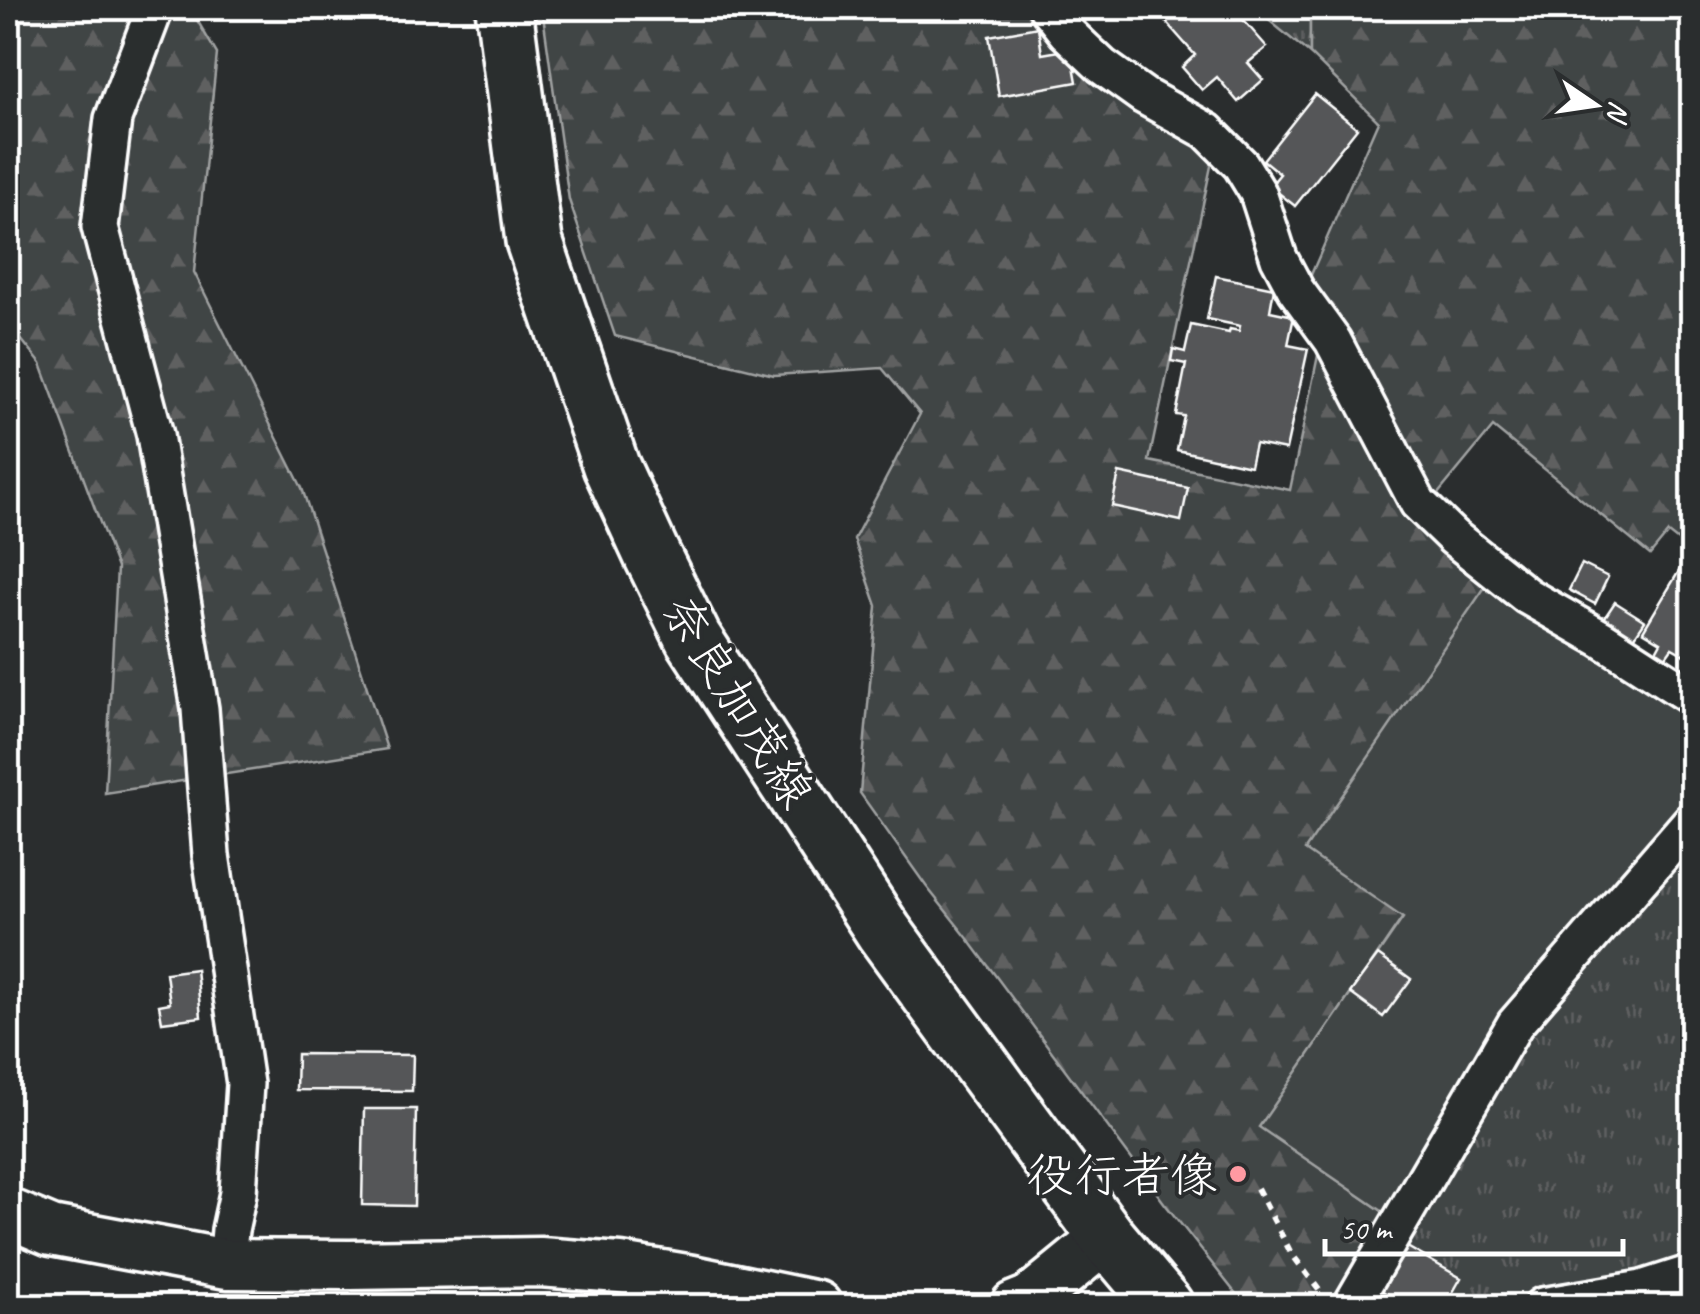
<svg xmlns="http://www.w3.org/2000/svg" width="1700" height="1314" viewBox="0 0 1700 1314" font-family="Caveat,'Klee One',sans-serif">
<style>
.grass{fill:url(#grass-tufts);stroke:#a0a2a2;stroke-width:2.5}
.forest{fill:url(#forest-firs);stroke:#a0a2a2;stroke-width:2.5}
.green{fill:#414445;stroke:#a0a2a2;stroke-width:2.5}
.building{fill:#555758;stroke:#fff;stroke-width:2.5}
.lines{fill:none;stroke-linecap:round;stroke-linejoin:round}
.street-casing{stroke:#fff;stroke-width:42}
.secondary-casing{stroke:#fff;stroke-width:55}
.primary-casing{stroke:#fff;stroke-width:62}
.path{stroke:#fff;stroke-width:6;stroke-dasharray:8 8;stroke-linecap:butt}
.street{stroke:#2a2d2e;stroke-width:35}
.secondary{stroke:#2a2d2e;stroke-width:48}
.primary{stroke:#2a2d2e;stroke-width:55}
.poi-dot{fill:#ff9aa2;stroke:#2a2d2e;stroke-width:4}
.labels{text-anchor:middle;stroke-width:8;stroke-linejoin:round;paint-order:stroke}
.street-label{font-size:48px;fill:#fff;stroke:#2a2d2e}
.poi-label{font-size:48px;fill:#fff;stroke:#2a2d2e;text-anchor:end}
</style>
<defs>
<pattern id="grass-tufts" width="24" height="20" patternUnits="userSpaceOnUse" patternTransform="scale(2.5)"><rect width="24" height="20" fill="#414445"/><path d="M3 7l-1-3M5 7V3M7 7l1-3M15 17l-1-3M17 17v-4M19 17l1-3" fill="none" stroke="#5e6061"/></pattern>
<pattern id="forest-firs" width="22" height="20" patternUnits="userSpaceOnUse" patternTransform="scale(2.5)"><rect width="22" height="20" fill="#414445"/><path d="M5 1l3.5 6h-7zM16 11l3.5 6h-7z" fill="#5e6061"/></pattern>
</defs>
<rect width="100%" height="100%" fill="#2a2d2e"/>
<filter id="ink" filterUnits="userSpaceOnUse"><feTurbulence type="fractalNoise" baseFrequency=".01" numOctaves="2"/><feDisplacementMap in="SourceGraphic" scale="20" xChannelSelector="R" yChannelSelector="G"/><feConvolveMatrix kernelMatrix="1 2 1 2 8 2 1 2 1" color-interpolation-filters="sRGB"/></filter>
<g filter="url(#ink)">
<path class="grass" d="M 1254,8 L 1310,8 L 1310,54 Z
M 1692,835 L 1692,1267 L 1646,1281 L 1473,1306 L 1365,1306 L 1525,1032 Z"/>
<path class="forest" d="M 8,8 L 190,8 L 217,54 L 194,272 L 302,488 L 387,749 L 105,793 L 117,568 L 41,364 L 8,323 Z
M 542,8 L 1039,8 L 1215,147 L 1149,461 L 1290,490 L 1322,336 L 1392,464 L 1496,571 L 1403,917 L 1260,1127 L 1388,1215 L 1331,1306 L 1247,1306 L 1244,1304 L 1165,1204 L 969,940 L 926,886 L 860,793 L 877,606 L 854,539 L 920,414 L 882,368 L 774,375 L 615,336 L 569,200 Z
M 1310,8 L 1692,8 L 1692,552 L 1668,533 L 1650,555 L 1493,427 L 1432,501 L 1307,284 L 1378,121 L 1310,54 Z"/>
<path class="green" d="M 1496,571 L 1692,704 L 1692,810 L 1388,1215 L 1259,1127 L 1403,918 L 1305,850 Z"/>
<path class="building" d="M 1165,8 L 1225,8 L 1235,19 L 1239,15 L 1267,47 L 1248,63 L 1263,80 L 1238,102 L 1217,77 L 1202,90 L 1182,67 L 1195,55 L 1166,22 L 1173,17 Z
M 1038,27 L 1042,54 L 1071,49 L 1077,82 L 999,96 L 989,36 Z
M 1315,94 L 1357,128 L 1295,206 L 1270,186 L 1280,174 L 1263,160 Z
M 1216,276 L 1274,288 L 1270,311 L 1294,316 L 1288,345 L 1308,349 L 1286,450 L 1255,444 L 1250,466 L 1177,450 L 1184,416 L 1176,415 L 1186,364 L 1171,361 L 1173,349 L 1185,352 L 1191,325 L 1229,333 L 1230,329 L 1239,331 L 1240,326 L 1207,319 Z
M 1119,473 L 1188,488 L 1181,521 L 1112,506 Z
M 1582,564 L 1608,577 L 1595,604 L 1569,590 Z
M 1682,566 L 1692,572 L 1692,642 L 1685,655 L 1672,648 L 1665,658 L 1655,653 L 1661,642 L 1643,631 Z
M 1615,602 L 1645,621 L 1631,642 L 1601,623 Z
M 1378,955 L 1411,979 L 1383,1017 L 1350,993 Z
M 196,969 L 201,1017 L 162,1022 L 159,1005 L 170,1003 L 166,973 Z
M 297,1054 L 413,1055 L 412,1091 L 296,1090 Z
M 364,1109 L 416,1109 L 414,1206 L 362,1205 Z
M 1402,1244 L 1461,1278 L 1445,1306 L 1436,1301 L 1432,1306 L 1409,1306 L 1377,1288 Z"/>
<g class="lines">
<g class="street-casing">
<path id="street" d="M 155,8 L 113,119 L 100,227 L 155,435 L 200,709 L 211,855 L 245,1084 L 238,1193 L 230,1230 L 227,1264
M 1047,8 L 1066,32 L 1102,66 L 1144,96 L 1207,131 L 1241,165 L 1258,193 L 1279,258 L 1296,290 L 1333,341 L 1418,503 L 1453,537 L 1527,596 L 1602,639 L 1692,697
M 1351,1306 L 1515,1024 L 1692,820
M 1542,1306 L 1642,1289 L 1692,1273"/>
</g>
<g class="secondary-casing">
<path id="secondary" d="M 8,1213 L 51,1231 L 227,1264 L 350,1265 L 540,1262 L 620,1268 L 692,1280 L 817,1306
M 1015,1306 L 1030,1300 L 1107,1237"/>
</g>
<g class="primary-casing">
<path id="primary" d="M 504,8 L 534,241 L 611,466 L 652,555 L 693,638 L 884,932 L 1107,1237 L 1165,1306"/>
</g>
<path class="path" d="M 1257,1188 L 1291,1253 L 1319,1290"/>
<use href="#street" class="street"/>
<use href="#secondary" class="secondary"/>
<use href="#primary" class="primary"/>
</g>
</g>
<circle class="poi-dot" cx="1238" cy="1174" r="10"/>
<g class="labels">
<g class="street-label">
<text transform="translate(739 701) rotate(58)" y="17">奈良加茂線</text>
</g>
<g class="poi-label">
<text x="1218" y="1191">役行者像</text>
</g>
</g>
<rect width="1700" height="1314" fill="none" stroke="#2a2d2e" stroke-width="40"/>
<rect x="20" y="20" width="1660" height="1274" fill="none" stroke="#fff" stroke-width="4" filter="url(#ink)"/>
<g transform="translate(1595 105) rotate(103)" stroke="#2a2d2e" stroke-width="8" paint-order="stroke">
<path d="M0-8L18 38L0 25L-18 38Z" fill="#ffffff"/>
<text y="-15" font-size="28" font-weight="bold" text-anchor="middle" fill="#ffffff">N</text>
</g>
<path d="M1325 1239v15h298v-15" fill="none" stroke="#ffffff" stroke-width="5"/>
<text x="1340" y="1239" font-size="30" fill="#ffffff" stroke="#2a2d2e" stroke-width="8" paint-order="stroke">50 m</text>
</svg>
